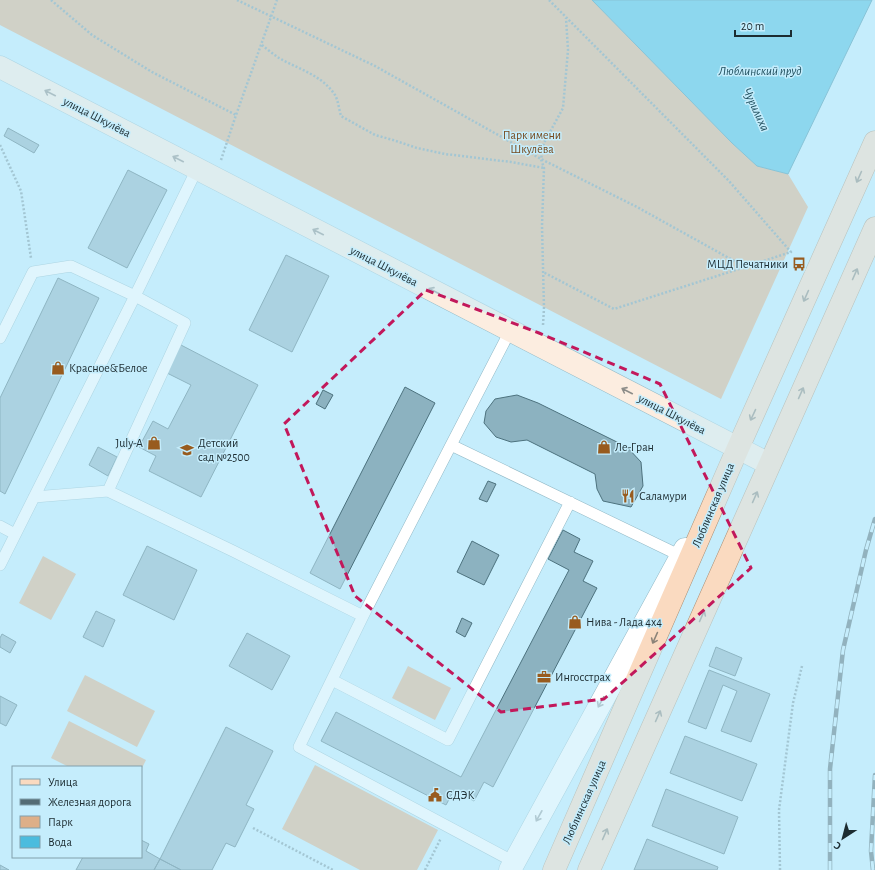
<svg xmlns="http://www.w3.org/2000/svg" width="875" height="870" viewBox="0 0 875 870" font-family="'Alegreya Sans',sans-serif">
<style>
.green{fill:#ddaf88}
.water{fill:#4bbcde;stroke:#3d91aa}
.building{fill:#8cb2c0;stroke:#4d727e}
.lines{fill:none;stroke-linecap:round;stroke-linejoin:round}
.lane-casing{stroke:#92b9c6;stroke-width:12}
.street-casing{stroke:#92b9c6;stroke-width:23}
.secondary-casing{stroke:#92b9c6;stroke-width:23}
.primary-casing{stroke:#aa8e73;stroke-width:23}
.path{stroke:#7b98a3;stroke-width:2.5;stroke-dasharray:2 2;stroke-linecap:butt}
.lane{stroke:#fff;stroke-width:11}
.street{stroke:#fff;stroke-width:22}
.secondary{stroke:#fcede0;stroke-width:22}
.primary{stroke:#fadac0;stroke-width:22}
.rail-casing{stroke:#546c74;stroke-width:4.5}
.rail{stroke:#c5edfc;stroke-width:3;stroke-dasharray:9;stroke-linecap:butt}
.oneway{stroke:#8c8c88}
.oneway2{stroke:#8b8378}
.oneway3{stroke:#99a0a2}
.marked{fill:none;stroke:#c2185b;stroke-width:3;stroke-dasharray:8 5;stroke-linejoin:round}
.labels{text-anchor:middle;stroke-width:3;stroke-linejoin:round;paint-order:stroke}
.street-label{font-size:12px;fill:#1c2c31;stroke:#c5edfc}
.park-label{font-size:12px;fill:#774a1e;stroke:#c5edfc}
.poi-label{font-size:12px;fill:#1c2c31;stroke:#c5edfc;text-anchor:start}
.water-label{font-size:13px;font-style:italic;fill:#225160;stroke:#c5edfc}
</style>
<rect width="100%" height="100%" fill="#c5edfc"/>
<path class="green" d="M 0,0 L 592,0 L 732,143 L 757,166 L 788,174 L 808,207 L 721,399 L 0,25 Z
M 43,556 L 76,574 L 51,620 L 19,603 Z
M 408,666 L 451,688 L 435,720 L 392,698 Z
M 85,675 L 155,711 L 137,747 L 67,711 Z
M 69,721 L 146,760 L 141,770 L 141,767 L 69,767 L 51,758 Z
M 315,765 L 438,830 L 417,870 L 360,870 L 282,829 Z"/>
<path class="water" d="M 592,0 L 872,0 L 788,174 L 757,166 L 732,143 Z"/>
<path class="building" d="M 8,128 L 39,145 L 34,153 L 4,136 Z
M 128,170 L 167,190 L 127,268 L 88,248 Z
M 286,255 L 329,276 L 292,352 L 249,330 Z
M 58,278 L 99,298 L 5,494 L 0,491 L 0,398 Z
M 179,344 L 258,385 L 201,497 L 149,471 L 156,456 L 139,447 L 153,421 L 168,429 L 191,385 L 165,372 Z
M 405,387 L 435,403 L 340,589 L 310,573 Z
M 323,390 L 333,395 L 325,409 L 316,404 Z
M 517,395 L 538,403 L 627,447 L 641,462 L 643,486 L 631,507 L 603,501 L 597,489 L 595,474 L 527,440 L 511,442 L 496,437 L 484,423 L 486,411 L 495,399 Z
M 98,447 L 117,457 L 108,476 L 89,465 Z
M 488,481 L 496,484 L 487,502 L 479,499 Z
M 563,530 L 580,539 L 574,552 L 593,561 L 583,581 L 597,588 L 493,787 L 484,782 L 474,801 L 454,790 L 446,805 L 321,741 L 336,712 L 461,777 L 569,570 L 548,559 Z
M 472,541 L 499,555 L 484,585 L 457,572 Z
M 147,546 L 197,570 L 174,620 L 123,595 Z
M 96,611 L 115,620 L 103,647 L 83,637 Z
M 462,618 L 472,623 L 465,637 L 456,632 Z
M 247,633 L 290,656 L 272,690 L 229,666 Z
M 2,634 L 16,642 L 10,653 L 0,647 L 0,638 Z
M 716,647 L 742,658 L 735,676 L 709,666 Z
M 709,670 L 770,694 L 751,742 L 721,731 L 737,691 L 723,685 L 706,729 L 688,722 Z
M 0,696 L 17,705 L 6,726 L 0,723 Z
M 226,727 L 273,751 L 246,805 L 254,809 L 235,847 L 226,843 L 212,870 L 181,870 L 160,859 Z
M 685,736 L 757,764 L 742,801 L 670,773 Z
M 666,789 L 738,817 L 724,854 L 652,826 Z
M 647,839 L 718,867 L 717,870 L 634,870 Z
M 141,840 L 149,844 L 146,851 L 160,859 L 154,870 L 76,870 L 83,857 L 141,857 Z
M 160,859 L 181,870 L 154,870 Z
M 0,865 L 9,870 L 0,870 Z"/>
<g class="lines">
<g class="lane-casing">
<path id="lane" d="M 197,169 L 135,296 L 185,323 L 108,491 L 233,551 L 363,616 L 299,747 L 514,862
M 0,338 L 33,272 L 71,266 L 135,296 L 0,565
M 451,445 L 510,331
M 34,497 L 108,491
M 0,526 L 15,534
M 363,616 L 451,445 L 681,556
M 332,680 L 448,740 L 570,502"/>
</g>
<g class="street-casing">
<path id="street" d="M 510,870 L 685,549"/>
</g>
<g class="secondary-casing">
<path id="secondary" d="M 0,67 L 769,464"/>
</g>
<g class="primary-casing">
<path id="primary" d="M 554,870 L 738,448 L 875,142
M 589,870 L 875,228"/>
</g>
<path class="path" d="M 51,0 L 92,35 L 152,72 L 236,115
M 237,0 L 375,66 L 541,159 L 637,207 L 745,267 L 614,309 L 543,272
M 549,0 L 729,181 L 791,252 L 745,267
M 262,45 C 267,49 273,54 279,58 C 298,69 322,75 335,95 C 338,100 339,109 341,116 L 375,135 L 393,140 L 417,148 L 445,154 L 511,162 L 544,168
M 0,145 L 21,191 L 31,258
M 221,160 L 236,115 L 277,0
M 543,325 L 544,308 L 542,226 L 544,168 L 541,159 L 544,143 L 563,108 L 568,50 L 566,18
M 253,828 L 333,870
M 425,870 L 441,838
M 780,870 L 779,810 L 793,703 L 802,666"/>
<use href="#lane" class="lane"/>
<use href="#street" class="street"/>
<use href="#secondary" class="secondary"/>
<use href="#primary" class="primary"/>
<g class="rail-casing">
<path id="rail" d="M 830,870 L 830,769 L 843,650 L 866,550 L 875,519
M 873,870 L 871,851 L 875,775"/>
</g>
<use href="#rail" class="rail"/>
</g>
<defs><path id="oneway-shaft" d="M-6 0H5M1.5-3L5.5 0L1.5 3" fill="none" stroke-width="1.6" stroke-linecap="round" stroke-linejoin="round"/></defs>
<g class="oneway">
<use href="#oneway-shaft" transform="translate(50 93) rotate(-153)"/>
<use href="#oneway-shaft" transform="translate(178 159) rotate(-153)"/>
<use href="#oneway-shaft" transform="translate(318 232) rotate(-153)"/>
<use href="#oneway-shaft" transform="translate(434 291) rotate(-153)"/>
<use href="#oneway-shaft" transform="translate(627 391) rotate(-153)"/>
</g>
<g class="oneway2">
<use href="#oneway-shaft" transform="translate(859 177) rotate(114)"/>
<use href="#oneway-shaft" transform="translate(855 274) rotate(-66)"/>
<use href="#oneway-shaft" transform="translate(806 296) rotate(114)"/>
<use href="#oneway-shaft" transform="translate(801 393) rotate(-66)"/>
<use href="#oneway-shaft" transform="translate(753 415) rotate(115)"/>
<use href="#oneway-shaft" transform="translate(755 497) rotate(-66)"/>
<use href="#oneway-shaft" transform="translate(702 616) rotate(-66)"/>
<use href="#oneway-shaft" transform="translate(655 638) rotate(114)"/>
<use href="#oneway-shaft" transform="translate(658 716) rotate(-66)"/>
<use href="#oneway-shaft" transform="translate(605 834) rotate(-66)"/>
</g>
<g class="oneway3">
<use href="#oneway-shaft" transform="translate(601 702) rotate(119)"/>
<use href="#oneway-shaft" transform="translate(539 816) rotate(119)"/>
</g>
<path d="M0 0H875V870H0ZM 426,290 L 539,333 L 660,384 L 751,568 L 604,699 L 501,712 L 355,596 L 284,424 Z" fill="#c5edfc" fill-opacity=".55" fill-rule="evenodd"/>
<path class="marked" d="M 426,290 L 539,333 L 660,384 L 751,568 L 604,699 L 501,712 L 355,596 L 284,424 Z"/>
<defs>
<g id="bus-bare" transform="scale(1.08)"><path d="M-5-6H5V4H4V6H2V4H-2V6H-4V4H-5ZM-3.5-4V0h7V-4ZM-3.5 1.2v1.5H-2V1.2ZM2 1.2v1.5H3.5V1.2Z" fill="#985b1e" stroke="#c5edfc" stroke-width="2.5" paint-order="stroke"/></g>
<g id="shop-bare" transform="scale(1.08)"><path d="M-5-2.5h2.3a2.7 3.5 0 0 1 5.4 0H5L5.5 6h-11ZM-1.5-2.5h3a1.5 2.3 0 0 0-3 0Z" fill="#985b1e" stroke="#c5edfc" stroke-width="2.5" paint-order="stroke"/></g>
<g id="school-bare" transform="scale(1.08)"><path d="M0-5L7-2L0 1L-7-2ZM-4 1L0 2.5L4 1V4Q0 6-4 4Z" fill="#985b1e" stroke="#c5edfc" stroke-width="2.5" paint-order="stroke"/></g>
<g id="restaurant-bare" transform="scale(1.08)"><path d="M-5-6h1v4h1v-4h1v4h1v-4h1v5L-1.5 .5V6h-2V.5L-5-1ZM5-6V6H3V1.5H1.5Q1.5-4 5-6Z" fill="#985b1e" stroke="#c5edfc" stroke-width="2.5" paint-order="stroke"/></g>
<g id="office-bare" transform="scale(1.08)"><path d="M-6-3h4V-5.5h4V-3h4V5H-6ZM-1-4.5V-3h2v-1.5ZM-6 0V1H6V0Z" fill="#985b1e" stroke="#c5edfc" stroke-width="2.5" paint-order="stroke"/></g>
<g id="civic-bare" transform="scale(1.08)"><path d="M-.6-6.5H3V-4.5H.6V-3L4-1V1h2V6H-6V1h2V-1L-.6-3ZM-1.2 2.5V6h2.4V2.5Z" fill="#985b1e" stroke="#c5edfc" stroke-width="2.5" paint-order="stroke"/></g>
</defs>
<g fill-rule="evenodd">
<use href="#bus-bare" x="799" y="264"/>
<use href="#shop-bare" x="58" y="368"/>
<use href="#shop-bare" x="154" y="443"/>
<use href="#shop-bare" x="604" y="447"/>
<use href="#school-bare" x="187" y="450"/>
<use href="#restaurant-bare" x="628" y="496"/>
<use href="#shop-bare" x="575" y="622"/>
<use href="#office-bare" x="544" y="677"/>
<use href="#civic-bare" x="435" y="795"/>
</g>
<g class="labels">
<g class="street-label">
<text transform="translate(97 117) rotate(27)" y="4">улица Шкулёва</text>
<text transform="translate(384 266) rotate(27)" y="4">улица Шкулёва</text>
<text transform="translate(672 414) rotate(27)" y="4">улица Шкулёва</text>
<text transform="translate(713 505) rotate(-67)" y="4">Люблинская улица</text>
<text transform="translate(584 802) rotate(-66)" y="4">Люблинская улица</text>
</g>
<g class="park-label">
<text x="532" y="139">Парк имени<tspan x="532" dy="14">Шкулёва</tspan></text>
</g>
<g class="poi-label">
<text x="788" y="268" text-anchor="end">МЦД Печатники</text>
<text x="69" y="372">Красное&amp;Белое</text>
<text x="143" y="447" text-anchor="end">July-A</text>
<text x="198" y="447">Детский<tspan x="198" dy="14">сад №2500</tspan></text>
<text x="615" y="451">Ле-Гран</text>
<text x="639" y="500">Саламури</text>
<text x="586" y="626">Нива - Лада 4х4</text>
<text x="555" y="681">Ингосстрах</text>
<text x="446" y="799">СДЭК</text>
</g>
<g class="water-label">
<text x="760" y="75">Люблинский пруд</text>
<text transform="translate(757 109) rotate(65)" y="5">Чурилиха</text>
</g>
</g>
<rect x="12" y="766" width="130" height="92" fill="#c5edfc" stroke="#81a0ab"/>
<rect x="20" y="779" width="20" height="6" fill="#fadac0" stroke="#81a0ab"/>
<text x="48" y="786" font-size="12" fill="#1c2c31">Улица</text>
<rect x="20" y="799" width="20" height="6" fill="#546c74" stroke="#81a0ab"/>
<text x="48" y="806" font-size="12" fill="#1c2c31">Железная дорога</text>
<rect x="20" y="816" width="20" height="12" fill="#ddaf88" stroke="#81a0ab"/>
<text x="48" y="826" font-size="12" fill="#1c2c31">Парк</text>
<rect x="20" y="836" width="20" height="12" fill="#4bbcde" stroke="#81a0ab"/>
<text x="48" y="846" font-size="12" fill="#1c2c31">Вода</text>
<g transform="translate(843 838) rotate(216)" stroke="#c5edfc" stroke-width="3" paint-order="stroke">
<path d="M0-3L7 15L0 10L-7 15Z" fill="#1c2c31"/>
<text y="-6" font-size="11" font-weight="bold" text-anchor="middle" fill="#1c2c31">С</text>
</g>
<path d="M735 30v6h56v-6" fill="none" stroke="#1c2c31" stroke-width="2"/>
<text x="741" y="30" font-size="12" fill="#1c2c31" stroke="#c5edfc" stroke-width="3" paint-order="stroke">20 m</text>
</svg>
